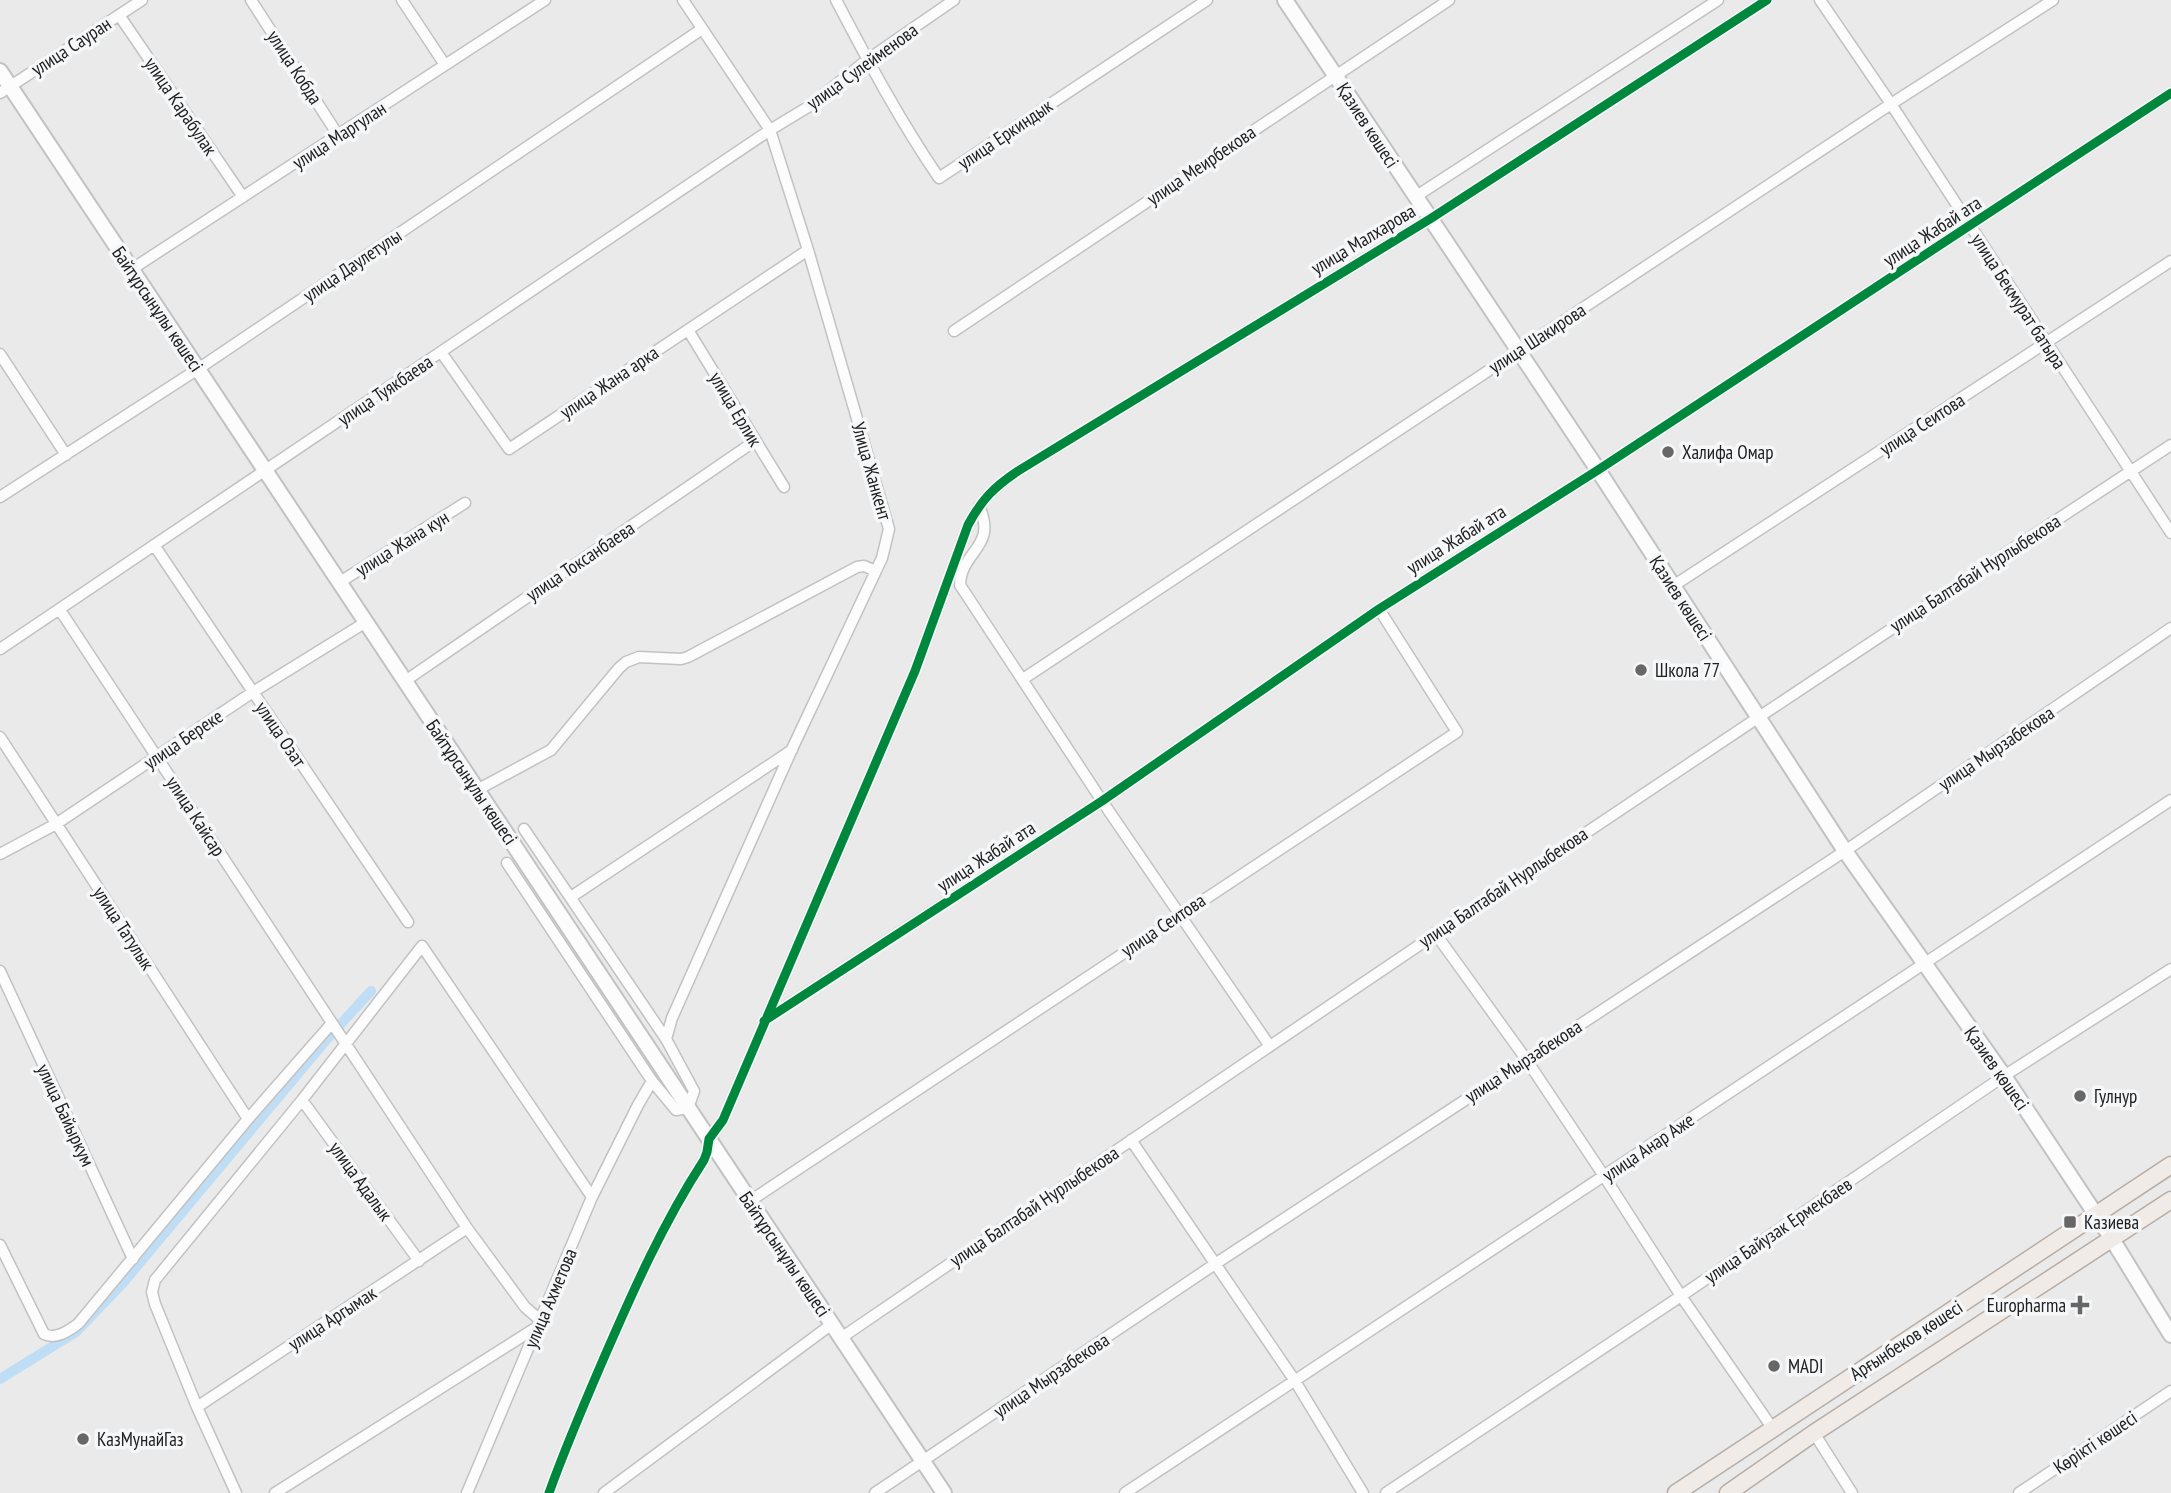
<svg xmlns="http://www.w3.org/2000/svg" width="2171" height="1493" viewBox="0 0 2171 1493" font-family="'PT Sans Narrow',sans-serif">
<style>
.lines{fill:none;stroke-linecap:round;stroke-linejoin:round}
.canal{stroke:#bfdef5;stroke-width:10}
.street-casing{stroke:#c2c2c2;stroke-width:13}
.secondary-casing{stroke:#c2c2c2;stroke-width:18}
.primary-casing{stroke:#b7ada5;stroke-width:19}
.street{stroke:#fcfcfc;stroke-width:10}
.secondary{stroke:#fcfcfc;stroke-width:14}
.primary{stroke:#f0ebe7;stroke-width:16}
.cycleway-casing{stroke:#f6f7f8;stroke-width:13}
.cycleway{stroke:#00873e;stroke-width:9}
.poi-dot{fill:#676768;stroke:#f6f7f8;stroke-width:2.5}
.labels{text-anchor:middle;stroke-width:7;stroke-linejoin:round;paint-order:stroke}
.street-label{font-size:19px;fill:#212122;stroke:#f6f7f8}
.poi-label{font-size:19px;fill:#212122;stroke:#f6f7f8;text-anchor:start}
</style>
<rect width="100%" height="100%" fill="#eaeaea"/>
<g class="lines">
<path class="canal" d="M 0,1379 L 76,1332 L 122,1284 L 327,1039 L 371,991"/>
<g class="street-casing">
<path id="street" d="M 251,0 L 338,135
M 402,0 L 445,65
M 836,0 C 868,61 900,121 939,178 L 1207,0
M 1820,0 L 1891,104 L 2171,533
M 119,15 L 243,197
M 0,93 L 142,0
M 1415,197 L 1718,0
M 132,269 L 545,0
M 688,330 L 784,487
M 954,331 L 1449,0
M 441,352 L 509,449 L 808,250
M 0,354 L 66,455
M 0,497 L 198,369 L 702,29
M 979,506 C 998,548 961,550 960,585 L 1102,801 L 1269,1045
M 154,545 L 408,922
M 340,582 L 465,503
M 1673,586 L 2171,261
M 60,610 L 467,1228 L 525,1307 L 540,1320
M 0,649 L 770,130 L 808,107 L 867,60 L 954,0
M 1023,679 L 1891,104 L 2053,0
M 405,681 L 755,441
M 0,737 L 248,1119
M 477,790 L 551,750 L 619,668 L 626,662 L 639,657 L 681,659 L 688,657 L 857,567 L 864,566 L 876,571
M 524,829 L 666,1039 L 672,1018 L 792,749 L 882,558 L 889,529 L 808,250 L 770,130 L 683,0
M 0,854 L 56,824 L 253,692 L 366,622
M 571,897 L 792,750
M 1435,933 L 1526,1059 L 1604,1176 L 1681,1296 L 1773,1429
M 0,971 L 133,1259
M 765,1020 L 1102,801 L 1379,609 L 1598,470 L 2171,93
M 652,1081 L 676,1110 L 688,1108 L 694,1091 L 666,1039
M 302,1100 L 419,1261
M 1131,1140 L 1295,1381 L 1363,1493
M 750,1201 L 1457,732 L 1379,609
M 0,1245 L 44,1334 C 56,1340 68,1331 78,1324 L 248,1119 L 332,1023
M 841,1338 C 1282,1037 1724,737 2171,445
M 197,1407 L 467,1228
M 1814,1433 L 1852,1493
M 236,1493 L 197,1407 L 155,1304 L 152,1292 L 155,1280 L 302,1100 L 422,946 L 592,1197
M 275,1493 L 537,1327
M 467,1493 L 592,1197 L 638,1105 L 652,1081 L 507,863
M 549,1493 C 565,1448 584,1404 603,1360 C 633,1291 663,1223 704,1160 L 707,1152 L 709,1139 L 723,1120 L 915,671 L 968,525 C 982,499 994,487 1018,471 L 1430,219 L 1767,0
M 604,1493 L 832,1324
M 875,1493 L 1215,1264 L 1845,851 L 2171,628
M 1125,1493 L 2171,800
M 1386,1493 L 1681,1296 L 2004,1076 L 2171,969
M 2019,1493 L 2171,1391"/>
</g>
<g class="secondary-casing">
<path id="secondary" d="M 1285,0 L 1598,470 L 1845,851 L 2004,1076 L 2112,1239 L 2171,1335
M 0,71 L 944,1493"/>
</g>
<g class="primary-casing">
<path id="primary" d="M 1676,1493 L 2171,1165
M 1728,1493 L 1814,1433 L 2171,1200"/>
</g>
<use href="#street" class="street"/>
<use href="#secondary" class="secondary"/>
<use href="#primary" class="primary"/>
<g class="cycleway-casing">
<path id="cycleway" d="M 764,1021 L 1102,801 L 1379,609 L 1598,470 L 2171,93
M 549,1493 C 565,1448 584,1404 603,1360 C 633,1291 663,1223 704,1160 L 707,1152 L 709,1139 L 723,1120 L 915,671 L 968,525 C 982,499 994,487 1018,471 L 1430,219 L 1767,0"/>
</g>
<use href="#cycleway" class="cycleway"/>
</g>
<g class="poi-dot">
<circle cx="1668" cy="452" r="7"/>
<circle cx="1641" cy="670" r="7"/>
<circle cx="2080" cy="1096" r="7"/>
<rect x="2063" y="1215" width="14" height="14" rx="3.5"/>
<path d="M2076.5 1294.5h7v7h7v7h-7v7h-7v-7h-7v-7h7z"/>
<circle cx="1774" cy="1366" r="7"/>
<circle cx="83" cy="1439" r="7"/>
</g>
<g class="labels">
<g class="street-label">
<text transform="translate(71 46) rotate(-33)" y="7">улица Сауран</text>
<text transform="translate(862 66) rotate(-36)" y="7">улица Сулейменова</text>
<text transform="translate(295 67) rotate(57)" y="7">улица Кобда</text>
<text transform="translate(181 106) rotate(56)" y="7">улица Карабулак</text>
<text transform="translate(1368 125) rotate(57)" y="7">Қазиев көшесі</text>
<text transform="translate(1005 134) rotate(-34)" y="7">улица Еркиндык</text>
<text transform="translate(339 135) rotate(-33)" y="7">улица Маргулан</text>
<text transform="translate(1201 165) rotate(-34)" y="7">улица Меирбекова</text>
<text transform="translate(1932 231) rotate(-33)" y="7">улица Жабай ата</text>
<text transform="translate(1363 239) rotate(-31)" y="7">улица Малхарова</text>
<text transform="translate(352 265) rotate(-34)" y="7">улица Даулетулы</text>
<text transform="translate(2019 301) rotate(57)" y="7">улица Бекмурат батыра</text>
<text transform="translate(158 309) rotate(56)" y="7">Байтұрсынұлы көшесі</text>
<text transform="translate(1537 338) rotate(-33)" y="7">улица Шакирова</text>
<text transform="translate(609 382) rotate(-34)" y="7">улица Жана арка</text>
<text transform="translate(385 390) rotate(-34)" y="7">улица Туякбаева</text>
<text transform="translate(736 409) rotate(59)" y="7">улица Ерлик</text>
<text transform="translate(1922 424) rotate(-33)" y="7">улица Сеитова</text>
<text transform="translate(872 471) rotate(74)" y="7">Улица Жанкент</text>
<text transform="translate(1456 539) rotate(-32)" y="7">улица Жабай ата</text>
<text transform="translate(402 543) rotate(-32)" y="7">улица Жана кун</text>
<text transform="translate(580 561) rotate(-34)" y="7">улица Токсанбаева</text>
<text transform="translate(1975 573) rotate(-33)" y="7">улица Балтабай Нурлыбекова</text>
<text transform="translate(1681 598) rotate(57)" y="7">Қазиев көшесі</text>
<text transform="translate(281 734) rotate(56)" y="7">улица Озат</text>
<text transform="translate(183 739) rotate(-34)" y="7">улица Береке</text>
<text transform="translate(1996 748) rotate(-34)" y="7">улица Мырзабекова</text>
<text transform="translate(472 782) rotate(56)" y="7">Байтұрсынұлы көшесі</text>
<text transform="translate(196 816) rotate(57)" y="7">улица Кайсар</text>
<text transform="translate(986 856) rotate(-33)" y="7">улица Жабай ата</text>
<text transform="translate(1503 887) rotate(-34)" y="7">улица Балтабай Нурлыбекова</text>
<text transform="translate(1163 925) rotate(-34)" y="7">улица Сеитова</text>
<text transform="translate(124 928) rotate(57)" y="7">улица Татулык</text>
<text transform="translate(1523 1061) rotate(-33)" y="7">улица Мырзабекова</text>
<text transform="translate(1997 1068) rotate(55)" y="7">Қазиев көшесі</text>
<text transform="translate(66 1115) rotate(65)" y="7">улица Байыркум</text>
<text transform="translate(1648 1147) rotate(-34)" y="7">улица Анар Аже</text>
<text transform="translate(361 1181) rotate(54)" y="7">улица Адалык</text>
<text transform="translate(1034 1206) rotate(-34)" y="7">улица Балтабай Нурлыбекова</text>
<text transform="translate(1778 1230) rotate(-34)" y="7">улица Байузак Ермекбаев</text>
<text transform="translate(785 1254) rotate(56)" y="7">Байтұрсынұлы көшесі</text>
<text transform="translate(550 1298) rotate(-67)" y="7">улица Ахметова</text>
<text transform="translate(332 1318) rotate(-33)" y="7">улица Аргымак</text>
<text transform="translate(1906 1340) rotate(-33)" y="7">Арғынбеков көшесі</text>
<text transform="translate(1051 1375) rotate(-34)" y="7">улица Мырзабекова</text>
<text transform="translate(2095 1442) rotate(-34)" y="7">Көрікті көшесі</text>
</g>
<g class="poi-label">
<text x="1682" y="459">Халифа Омар</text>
<text x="1655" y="677">Школа 77</text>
<text x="2094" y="1103">Гулнур</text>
<text x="2084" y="1229">Казиева</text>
<text x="2066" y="1312" text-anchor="end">Europharma</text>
<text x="1788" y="1373">MADI</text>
<text x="97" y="1446">КазМунайГаз</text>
</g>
</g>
</svg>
